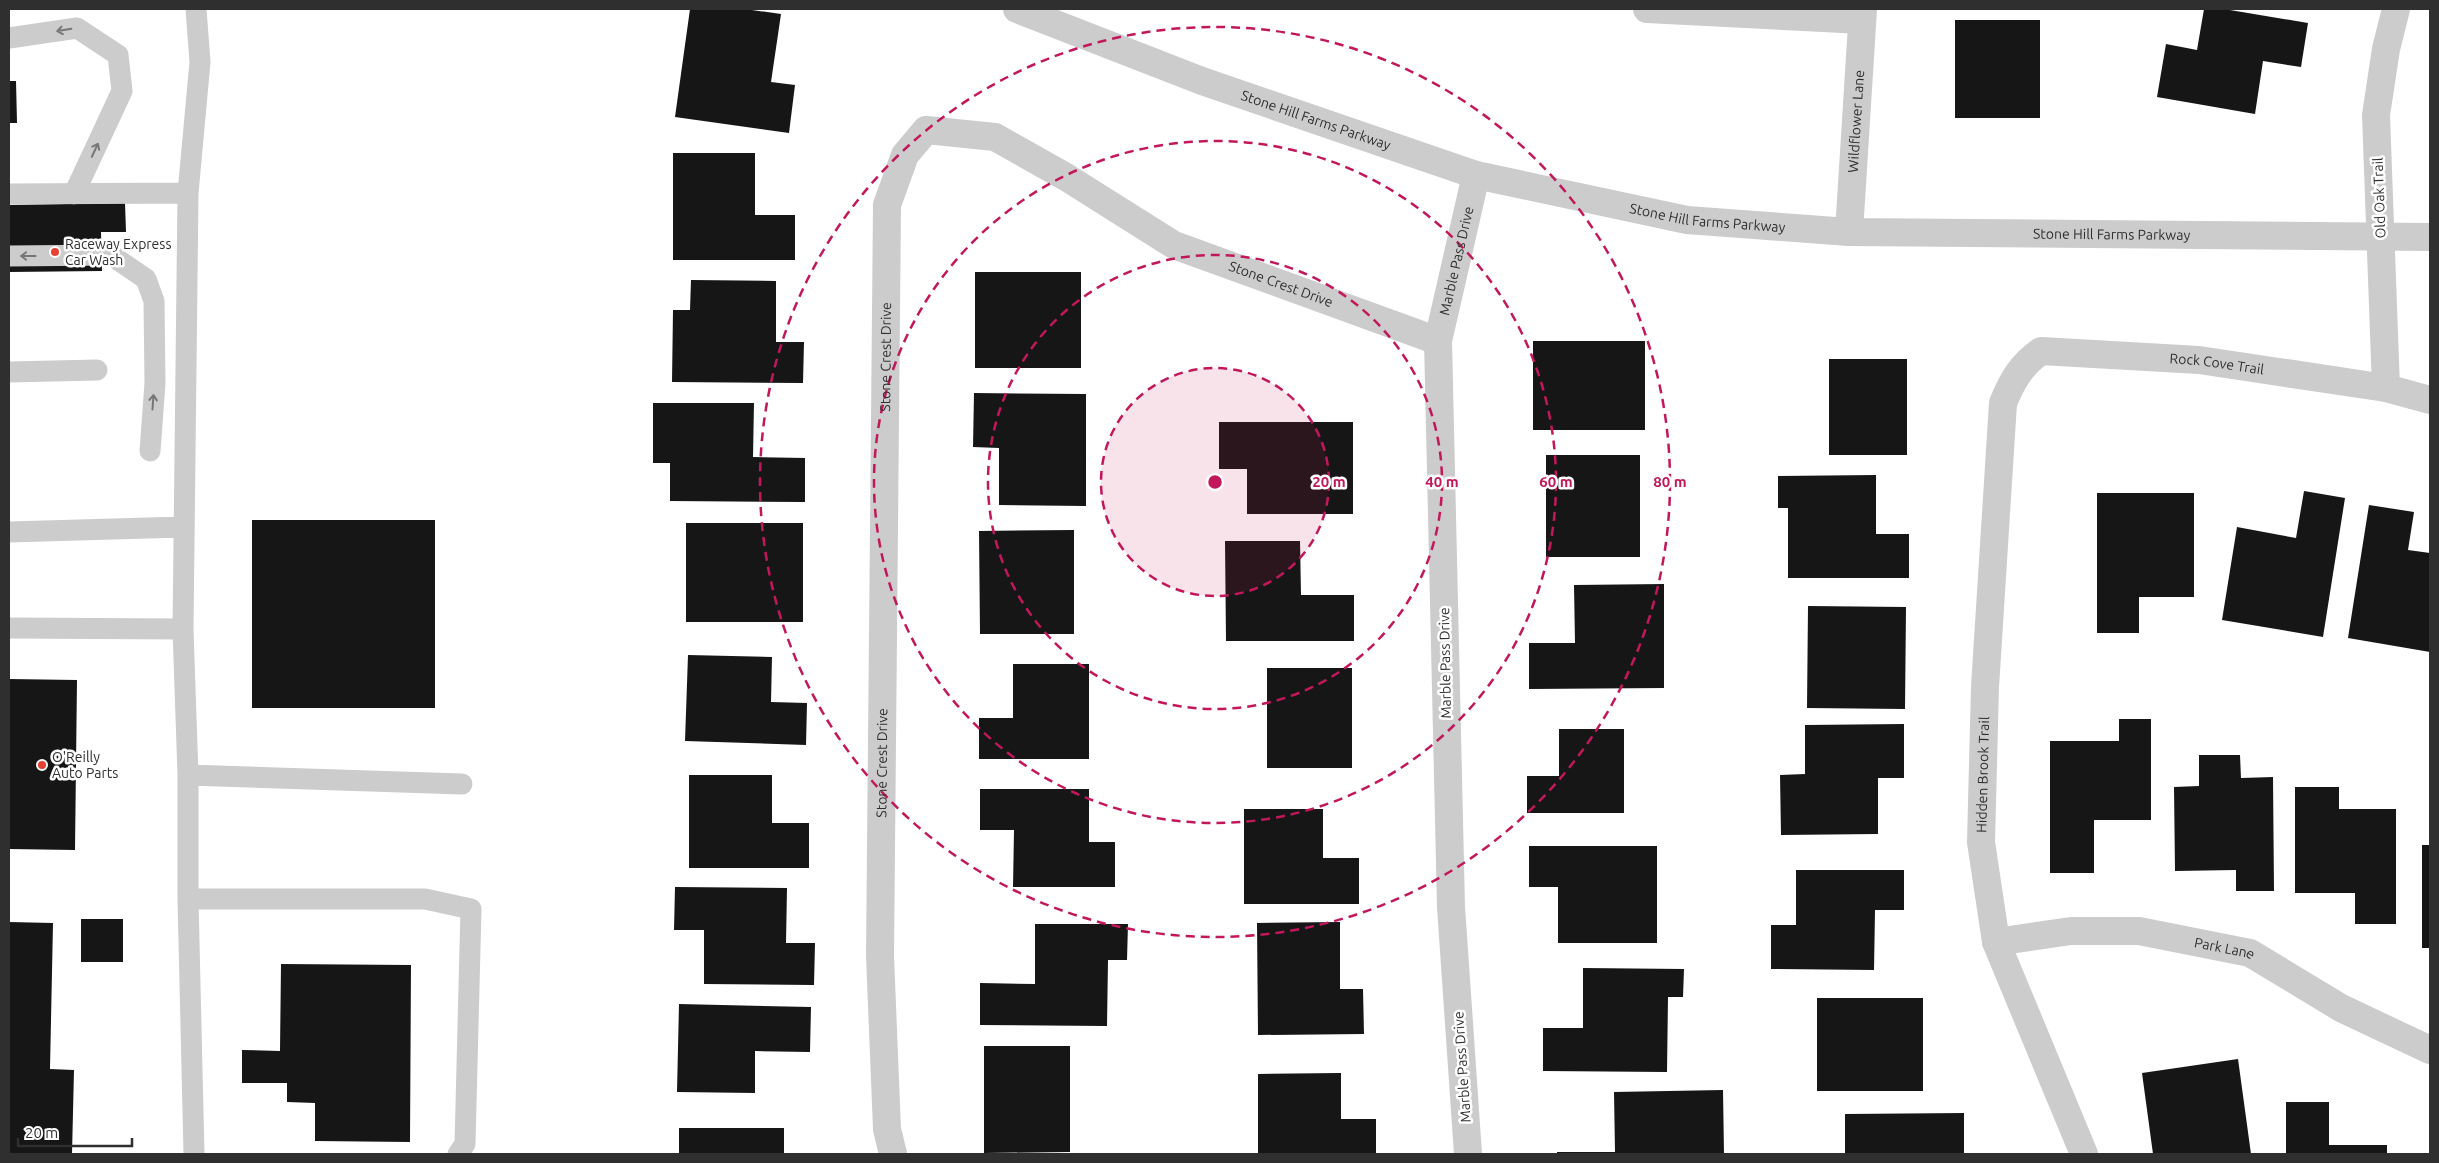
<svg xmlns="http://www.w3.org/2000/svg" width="2439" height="1163" viewBox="0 0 2439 1163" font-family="Ubuntu,sans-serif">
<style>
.building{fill:#161616}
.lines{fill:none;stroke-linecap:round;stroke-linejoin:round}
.service{stroke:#ccc;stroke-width:21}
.minor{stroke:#ccc;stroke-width:28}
.tertiary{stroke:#ccc;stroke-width:28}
.oneway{stroke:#767676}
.ring{fill:none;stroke:#c2185b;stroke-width:2.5;stroke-dasharray:9 6}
.poi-dot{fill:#e44132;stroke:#fff;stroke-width:2}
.labels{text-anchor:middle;stroke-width:5;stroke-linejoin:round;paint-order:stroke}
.street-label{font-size:14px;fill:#2f2f2f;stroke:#fff}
.poi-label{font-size:14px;fill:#2f2f2f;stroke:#fff;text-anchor:start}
.centre{fill:#c2185b;stroke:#fff;stroke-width:2.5}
.ring-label{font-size:15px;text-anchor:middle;font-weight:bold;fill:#c2185b;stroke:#fff;stroke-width:5;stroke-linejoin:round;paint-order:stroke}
</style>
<rect width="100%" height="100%" fill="#fff"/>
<path class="building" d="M 690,9 L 745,9 L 781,14 L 771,82 L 795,85 L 789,133 L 675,117 Z
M 2204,9 L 2224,9 L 2308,23 L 2301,67 L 2263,61 L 2255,114 L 2157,97 L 2166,44 L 2197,50 Z
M 1955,20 L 2040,20 L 2040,118 L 1955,118 Z
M 9,81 L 16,81 L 17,123 L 9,123 Z
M 673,153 L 755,153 L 755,215 L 795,215 L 795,260 L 673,260 Z
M 125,203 L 126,232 L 101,232 L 102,271 L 9,272 L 9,205 Z
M 975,272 L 1081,272 L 1081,368 L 975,368 Z
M 691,280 L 776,281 L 776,342 L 804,342 L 803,383 L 672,382 L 673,310 L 690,310 Z
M 1533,341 L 1645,341 L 1645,430 L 1533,430 Z
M 1829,359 L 1907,359 L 1907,455 L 1829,455 Z
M 974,393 L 1086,394 L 1086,506 L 999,505 L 999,448 L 973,447 Z
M 653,403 L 754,403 L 753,457 L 805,458 L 805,502 L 670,501 L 670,463 L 653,463 Z
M 1219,422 L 1353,422 L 1353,514 L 1247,514 L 1247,469 L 1219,469 Z
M 1546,455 L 1640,455 L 1640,557 L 1546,557 Z
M 1876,475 L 1876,534 L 1909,534 L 1909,578 L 1788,578 L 1788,508 L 1778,508 L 1778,476 Z
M 2304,491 L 2345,498 L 2323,637 L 2222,620 L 2237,527 L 2296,538 Z
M 2097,493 L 2194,493 L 2194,597 L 2139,597 L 2139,633 L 2097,633 Z
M 2369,505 L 2414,512 L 2408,550 L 2430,553 L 2430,652 L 2348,638 Z
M 252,520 L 435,520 L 435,708 L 252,708 Z
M 686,523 L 803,523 L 803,622 L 686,622 Z
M 1074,530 L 1074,634 L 980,634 L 979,531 Z
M 1225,541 L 1300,541 L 1301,595 L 1354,595 L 1354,641 L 1226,641 Z
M 1664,584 L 1664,688 L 1529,689 L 1529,643 L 1575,643 L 1574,585 Z
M 1808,606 L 1906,607 L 1905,709 L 1807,708 Z
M 688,655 L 772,657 L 771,702 L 807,703 L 806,745 L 685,741 Z
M 1013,664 L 1089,664 L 1089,759 L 979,759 L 979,718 L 1013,718 Z
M 1267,668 L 1352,668 L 1352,768 L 1267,768 Z
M 9,679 L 77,680 L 75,850 L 9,849 Z
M 2119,719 L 2151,719 L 2151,820 L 2094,820 L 2094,873 L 2050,873 L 2050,741 L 2119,741 Z
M 1904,724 L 1904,778 L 1878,778 L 1878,834 L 1781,835 L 1780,775 L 1805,774 L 1805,725 Z
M 1559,729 L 1624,729 L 1624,813 L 1527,813 L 1527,776 L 1559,776 Z
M 2199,755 L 2240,755 L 2241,778 L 2273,777 L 2274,891 L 2236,891 L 2236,870 L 2175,871 L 2174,787 L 2199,786 Z
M 689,775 L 772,775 L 772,823 L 809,823 L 809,868 L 689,868 Z
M 2295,787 L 2339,787 L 2339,809 L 2396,809 L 2396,924 L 2355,924 L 2355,893 L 2295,893 Z
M 980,789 L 1089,789 L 1089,842 L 1115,842 L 1115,887 L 1013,887 L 1014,830 L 980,830 Z
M 1244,809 L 1323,809 L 1323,858 L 1359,858 L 1359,904 L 1244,904 Z
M 2422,845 L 2430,845 L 2430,948 L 2422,948 Z
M 1529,846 L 1657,846 L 1657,943 L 1558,943 L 1558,887 L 1529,887 Z
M 1796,870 L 1904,870 L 1904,910 L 1875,910 L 1874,970 L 1771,969 L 1771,925 L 1796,925 Z
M 675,887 L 787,888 L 786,943 L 815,943 L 814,985 L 704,984 L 704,930 L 674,930 Z
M 81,919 L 123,919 L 123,962 L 81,962 Z
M 9,922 L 53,923 L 50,1069 L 74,1070 L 72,1154 L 9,1154 Z
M 1340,922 L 1340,989 L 1363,989 L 1364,1034 L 1258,1035 L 1257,923 Z
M 1035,924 L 1128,924 L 1127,960 L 1108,960 L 1107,1026 L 980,1025 L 980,983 L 1035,984 Z
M 281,964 L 411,965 L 410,1142 L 315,1141 L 315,1103 L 287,1102 L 287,1083 L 242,1083 L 242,1050 L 280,1051 Z
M 1583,968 L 1684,969 L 1683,997 L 1668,997 L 1667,1072 L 1543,1071 L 1543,1028 L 1583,1028 Z
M 1817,998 L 1923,998 L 1923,1091 L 1817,1091 Z
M 679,1004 L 811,1007 L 810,1052 L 755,1051 L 755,1093 L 677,1092 Z
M 984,1046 L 1070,1046 L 1070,1152 L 984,1153 Z
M 2238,1059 L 2251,1154 L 2153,1154 L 2142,1073 Z
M 1341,1073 L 1341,1119 L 1376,1119 L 1376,1154 L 1258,1154 L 1258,1074 Z
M 1723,1090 L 1724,1154 L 1557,1154 L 1557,1152 L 1615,1152 L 1614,1092 Z
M 2286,1102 L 2329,1102 L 2329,1145 L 2387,1145 L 2387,1154 L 2286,1154 Z
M 1964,1113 L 1964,1154 L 1845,1154 L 1845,1114 Z
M 679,1128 L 784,1128 L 784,1154 L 679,1154 Z"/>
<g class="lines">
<path class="service" d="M 9,38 L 77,28 L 118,55 L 122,91 L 74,194
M 9,194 L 188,193
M 9,256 L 111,255 L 146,279 L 154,301 L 155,383 L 150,451
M 9,372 L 97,370
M 9,532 L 183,527
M 9,628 L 183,629
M 188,775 L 462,784
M 188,899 L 425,899 L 471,909 L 465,1144 L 458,1154
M 194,1154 L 188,899 L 188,775 L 183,629 L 188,193 L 200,62 L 196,9"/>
<g class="minor">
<path d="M 1647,9 L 1862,20"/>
<path id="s1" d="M 1849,232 L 1863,9"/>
<path d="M 2386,388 L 2376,115 L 2386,49 L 2396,9"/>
<path id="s2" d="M 1996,942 L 2071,931 L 2139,931 L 2250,953 L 2341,1008 L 2430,1050"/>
<path id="s3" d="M 893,1154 L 887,1129 L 880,956 L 887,205 L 905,155 L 926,130 L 995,137 L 1066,177 L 1174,245 L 1438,341"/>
<path id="s4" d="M 1468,1154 L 1451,907 L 1438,341 L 1476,175"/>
<path id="s5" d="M 2084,1154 L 1996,942 L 1981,842 L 1985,687 L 2003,403 C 2012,381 2021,365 2041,351 L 2199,360 L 2386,388 L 2430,400"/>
</g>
<path class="tertiary" id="s6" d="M 1017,9 L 1202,81 L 1476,175 L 1687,220 L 1849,232 L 2430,237"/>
</g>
<defs><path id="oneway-shaft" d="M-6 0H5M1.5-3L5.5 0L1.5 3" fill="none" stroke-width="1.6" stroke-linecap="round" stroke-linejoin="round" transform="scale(1.25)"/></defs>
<g class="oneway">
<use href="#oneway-shaft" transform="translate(64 30) rotate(170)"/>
<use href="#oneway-shaft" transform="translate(95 150) rotate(-65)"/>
<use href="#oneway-shaft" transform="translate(28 256) rotate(180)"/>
<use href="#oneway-shaft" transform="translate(153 402) rotate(-86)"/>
</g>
<circle cx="1215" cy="482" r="114" fill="#c2185b" fill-opacity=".12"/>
<g class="ring">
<circle cx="1215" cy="482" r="114"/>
<circle cx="1215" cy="482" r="227"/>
<circle cx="1215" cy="482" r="341"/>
<circle cx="1215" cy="482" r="455"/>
</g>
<g class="poi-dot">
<circle cx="55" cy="252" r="5"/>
<circle cx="42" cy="765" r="5"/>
</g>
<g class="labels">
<g class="street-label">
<text dy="5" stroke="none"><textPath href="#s6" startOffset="319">Stone Hill Farms Parkway</textPath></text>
<text dy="5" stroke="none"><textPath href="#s1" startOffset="111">Wildflower Lane</textPath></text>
<text transform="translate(2379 198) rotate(-92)" y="5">Old Oak Trail</text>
<text dy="5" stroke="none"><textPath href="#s6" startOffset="724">Stone Hill Farms Parkway</textPath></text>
<text dy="5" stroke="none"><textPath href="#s6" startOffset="1129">Stone Hill Farms Parkway</textPath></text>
<text dy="5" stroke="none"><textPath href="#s4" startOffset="896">Marble Pass Drive</textPath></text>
<text dy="5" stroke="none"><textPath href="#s3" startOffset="1428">Stone Crest Drive</textPath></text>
<text dy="5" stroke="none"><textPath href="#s3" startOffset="798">Stone Crest Drive</textPath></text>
<text dy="5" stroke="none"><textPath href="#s5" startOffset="1012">Rock Cove Trail</textPath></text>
<text transform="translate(1445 663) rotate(-91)" y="5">Marble Pass Drive</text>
<text dy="5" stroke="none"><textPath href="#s3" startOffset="392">Stone Crest Drive</textPath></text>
<text dy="5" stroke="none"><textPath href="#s5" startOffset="398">Hidden Brook Trail</textPath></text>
<text dy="5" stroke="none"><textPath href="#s2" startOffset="231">Park Lane</textPath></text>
<text transform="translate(1462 1067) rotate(-94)" y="5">Marble Pass Drive</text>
</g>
<g class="poi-label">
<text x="65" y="249">Raceway Express<tspan x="65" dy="16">Car Wash</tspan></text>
<text x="52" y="762">O'Reilly<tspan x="52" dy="16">Auto Parts</tspan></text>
</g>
</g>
<circle cx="1215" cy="482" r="8" class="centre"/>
<g class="ring-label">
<text x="1329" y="487">20 m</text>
<text x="1442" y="487">40 m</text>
<text x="1556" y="487">60 m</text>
<text x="1670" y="487">80 m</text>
</g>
<rect width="2439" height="1163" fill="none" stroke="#2f2f2f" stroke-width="20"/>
<path d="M18 1138v8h114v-8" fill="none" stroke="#2f2f2f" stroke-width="2.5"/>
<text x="25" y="1138" font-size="15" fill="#2f2f2f" stroke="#ffffff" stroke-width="4" paint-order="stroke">20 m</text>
</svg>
